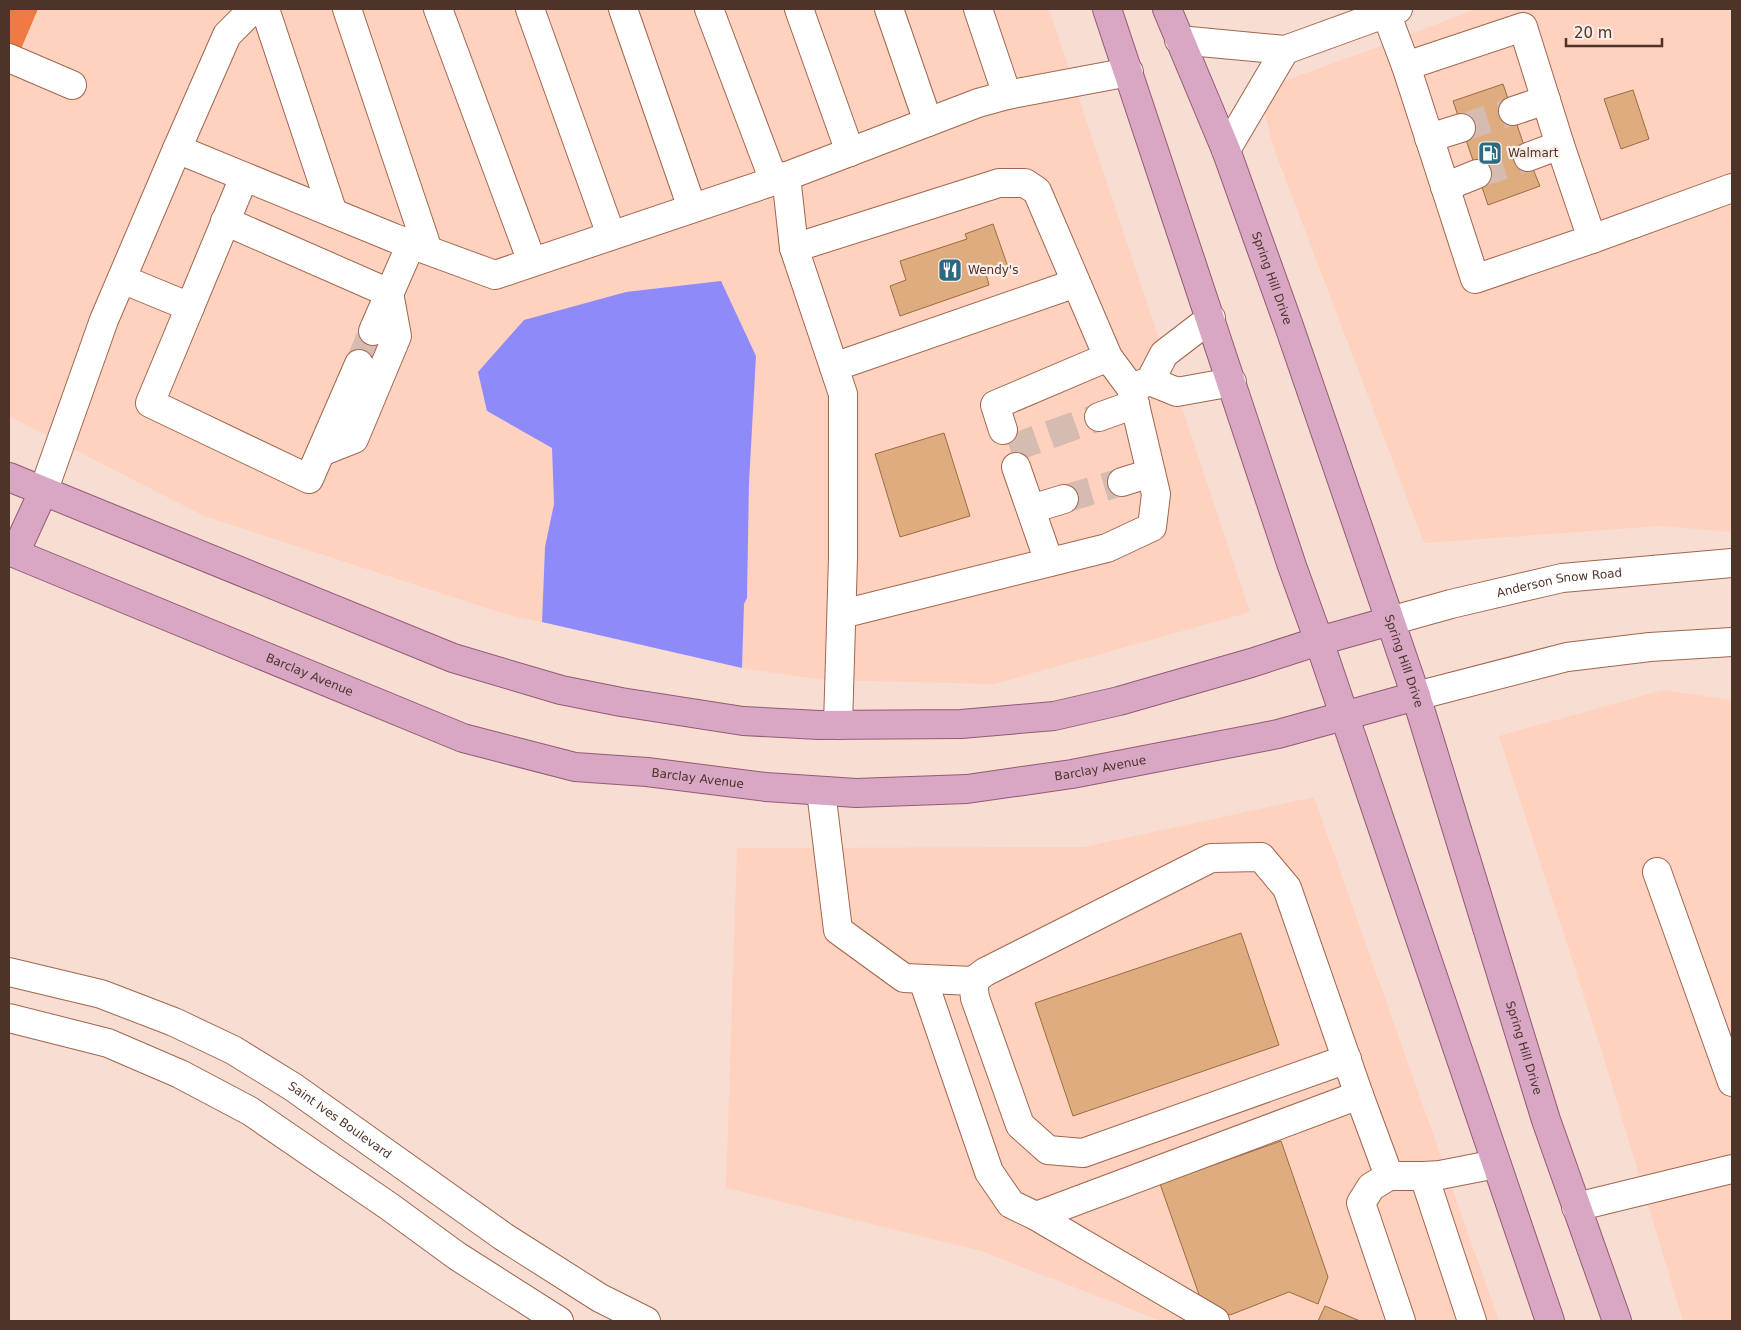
<svg xmlns="http://www.w3.org/2000/svg" width="1741" height="1330" viewBox="0 0 1741 1330" font-family="'DejaVu Sans',sans-serif">
<style>
.built{fill:#ffd1bf}
.forest{fill:#f07944}
.water{fill:#8f8afa}
.building{fill:#deac7e;stroke:#9b6d40}
.lines{fill:none;stroke-linecap:round;stroke-linejoin:round}
.minor-tunnel{stroke:#d6bbb0;stroke-width:28;stroke-dasharray:28 14;stroke-linecap:butt}
.minor-casing{stroke:#a1664d;stroke-width:30}
.major-casing{stroke:#955974;stroke-width:30}
.minor{stroke:#fff;stroke-width:28}
.major{stroke:#d7a7c4;stroke-width:28}
.labels{text-anchor:middle;stroke-width:4.5;stroke-linejoin:round;paint-order:stroke}
.poi-label{font-size:12px;fill:#4d3328;stroke:#fbede8;text-anchor:start}
.street-label{font-size:12px;fill:#4d3328;stroke:#fbede8}
</style>
<rect width="100%" height="100%" fill="#f8ddd2"/>
<path class="built" d="M 38,9 L 1049,9 L 1250,612 L 994,684 L 825,680 L 742,668 L 744,604 L 747,598 L 749,483 L 487,411 L 552,448 L 554,504 L 545,547 L 542,622 L 505,614 L 204,516 L 9,416 L 9,77 Z
M 1475,9 L 1732,9 L 1732,532 L 1661,526 L 1424,543 L 1273,146 L 1259,90 L 1378,47 Z
M 1663,690 L 1732,700 L 1732,1321 L 1683,1321 L 1599,1042 L 1499,736 Z
M 1314,797 L 1499,1321 L 1161,1321 L 981,1251 L 726,1188 L 737,848 L 1084,847 Z"/>
<path class="forest" d="M 9,9 L 38,9 L 9,77 Z"/>
<path class="water" d="M 721,281 L 756,356 L 749,483 L 747,598 L 744,604 L 742,668 L 542,622 L 545,547 L 554,504 L 552,448 L 487,411 L 478,372 L 524,320 L 626,292 Z"/>
<path class="building" d="M 1503,84 L 1528,157 L 1540,186 L 1488,205 L 1453,101 Z
M 1633,90 L 1649,139 L 1621,149 L 1604,99 Z
M 993,224 L 1008,267 L 986,274 L 989,285 L 900,316 L 890,286 L 906,280 L 900,261 L 967,239 L 965,234 Z
M 944,433 L 970,516 L 900,537 L 875,454 Z
M 1241,933 L 1279,1045 L 1073,1116 L 1035,1003 Z
M 1281,1141 L 1328,1277 L 1318,1304 L 1289,1292 L 1230,1315 L 1202,1303 L 1160,1184 Z
M 1325,1306 L 1360,1321 L 1318,1321 Z"/>
<g class="lines">
<path class="minor-tunnel" d="M 1461,128 L 1513,111
M 1477,174 L 1528,157
M 359,364 L 373,331
M 1010,449 L 1099,417
M 1064,499 L 1122,482"/>
<g class="minor-casing">
<g id="minor">
<path d="M 265,9 L 333,213"/>
<path d="M 347,9 L 428,250"/>
<path d="M 438,9 L 532,262"/>
<path d="M 530,9 L 611,235"/>
<path d="M 623,9 L 692,208"/>
<path d="M 709,9 L 774,181"/>
<path d="M 799,9 L 850,152"/>
<path d="M 889,9 L 928,122"/>
<path d="M 978,9 L 1007,95"/>
<path d="M 1386,13 L 1406,66 L 1475,279 L 1592,239 L 1732,188"/>
<path d="M 1179,40 L 1285,50 L 1398,9"/>
<path d="M 9,58 L 72,85"/>
<path d="M 1406,66 L 1523,27 L 1560,145 L 1592,239"/>
<path d="M 1513,111 L 1546,100"/>
<path d="M 1429,138 L 1461,128"/>
<path d="M 177,149 L 394,238 L 495,275 L 774,181 L 978,103 L 1007,95 L 1129,72"/>
<path d="M 1226,150 L 1285,50"/>
<path d="M 1528,157 L 1560,145"/>
<path d="M 786,176 L 794,248 L 843,394 L 843,558 L 838,725"/>
<path d="M 1445,187 L 1477,174"/>
<path d="M 225,221 L 389,293"/>
<path d="M 794,248 L 999,183 L 1025,183 L 1037,191 L 1108,357 L 1131,388 L 1156,494 L 1152,527 L 1107,548 L 842,614"/>
<path d="M 122,279 L 190,307 L 244,177"/>
<path d="M 190,307 L 150,403 L 309,479 L 359,364"/>
<path d="M 373,331 L 411,244"/>
<path d="M 834,367 L 1076,283"/>
<path d="M 1150,381 L 1164,354 L 1211,318"/>
<path d="M 1131,388 L 1150,381 L 1177,392 L 1232,382"/>
<path d="M 1099,417 L 1135,404"/>
<path d="M 1003,430 L 995,405 L 1108,357"/>
<path d="M 321,452 L 354,439 L 397,336 L 389,293"/>
<path d="M 1016,467 L 1049,562"/>
<path d="M 1122,482 L 1151,473"/>
<path d="M 43,492 L 104,320 L 177,149 L 227,35 L 253,9"/>
<path d="M 1031,509 L 1064,499"/>
<path id="s1" d="M 1390,621 L 1451,604 L 1562,578 L 1732,563"/>
<path d="M 1416,696 L 1567,657 L 1650,647 L 1732,642"/>
<path d="M 821,791 L 838,930 L 904,978 L 973,981 L 985,972 L 1211,858 L 1261,857 L 1287,888 L 1359,1095 L 1389,1176"/>
<path d="M 1657,872 L 1732,1082"/>
<path id="s2" d="M 9,972 L 101,994 L 174,1022 L 233,1050 L 293,1087 L 504,1237 L 600,1298 L 646,1321"/>
<path d="M 923,980 L 989,1172 L 1011,1204 L 1036,1216 L 1215,1321"/>
<path d="M 973,981 L 975,998 L 1020,1125 L 1048,1150 L 1083,1153 L 1347,1059"/>
<path d="M 9,1018 L 108,1043 L 180,1074 L 250,1111 L 390,1207 L 457,1256 L 559,1321"/>
<path d="M 1424,1176 L 1472,1321"/>
<path d="M 1576,1207 L 1732,1169"/>
<path d="M 1036,1216 L 1359,1095"/>
<path d="M 1401,1321 L 1361,1203 L 1371,1187 L 1389,1176 L 1424,1176 L 1440,1175 L 1496,1164"/>
</g>
</g>
<g class="major-casing">
<g id="major">
<path d="M 1107,9 L 1292,566 L 1319,641 L 1550,1321"/>
<path id="s3" d="M 1167,9 L 1226,150 L 1289,326 L 1416,696 L 1546,1120 L 1617,1321"/>
<path d="M 9,477 L 453,658 L 561,690 L 621,702 L 743,721 L 819,725 L 961,724 L 1054,716 L 1119,701 L 1251,663 L 1319,641 L 1390,621"/>
<path id="s4" d="M 9,551 L 463,738 L 575,767 L 647,772 L 766,787 L 856,793 L 967,789 L 1072,774 L 1278,734 L 1416,696"/>
<path d="M 15,553 L 43,492"/>
</g>
</g>
<use href="#minor" class="minor"/>
<use href="#major" class="major"/>
</g>
<defs>
<g id="fuel-square" transform="scale(1.25)"><rect x="-9" y="-9" width="18" height="18" rx="4" fill="#2b6a80" stroke="#fbede8"/><path d="M-5.5-6h7V0h2V4h1.3V-2.5L3-4.5l.8-.8L6-3V5H2.5V1h-1V6h-7ZM-4.2-4.7v3.2H.2V-4.7Z" fill="#fff"/></g>
<g id="restaurant-square" transform="scale(1.25)"><rect x="-9" y="-9" width="18" height="18" rx="4" fill="#2b6a80" stroke="#fbede8"/><path d="M-5-6h1v4h1v-4h1v4h1v-4h1v5L-1.5 .5V6h-2V.5L-5-1ZM5-6V6H3V1.5H1.5Q1.5-4 5-6Z" fill="#fff"/></g>
</defs>
<g fill-rule="evenodd">
<use href="#fuel-square" x="1490" y="153"/>
<use href="#restaurant-square" x="950" y="270"/>
</g>
<g class="labels">
<g class="poi-label">
<text x="1508" y="157">Walmart</text>
<text x="968" y="274">Wendy's</text>
</g>
<g class="street-label">
<text dy="4" stroke="none"><textPath href="#s3" startOffset="289">Spring Hill Drive</textPath></text>
<text dy="4" stroke="none"><textPath href="#s1" startOffset="174">Anderson Snow Road</textPath></text>
<text dy="4" stroke="none"><textPath href="#s3" startOffset="694">Spring Hill Drive</textPath></text>
<text dy="4" stroke="none"><textPath href="#s4" startOffset="325">Barclay Avenue</textPath></text>
<text dy="4" stroke="none"><textPath href="#s4" startOffset="1135">Barclay Avenue</textPath></text>
<text dy="4" stroke="none"><textPath href="#s4" startOffset="730">Barclay Avenue</textPath></text>
<text dy="4" stroke="none"><textPath href="#s3" startOffset="1099">Spring Hill Drive</textPath></text>
<text dy="4" stroke="none"><textPath href="#s2" startOffset="366">Saint Ives Boulevard</textPath></text>
</g>
</g>
<rect width="1741" height="1330" fill="none" stroke="#4d3328" stroke-width="20"/>
<path d="M1566 38v8h96v-8" fill="none" stroke="#4d3328" stroke-width="2.5"/>
<text x="1574" y="38" font-size="15" fill="#4d3328" stroke="#fbede8" stroke-width="4" paint-order="stroke">20 m</text>
</svg>
